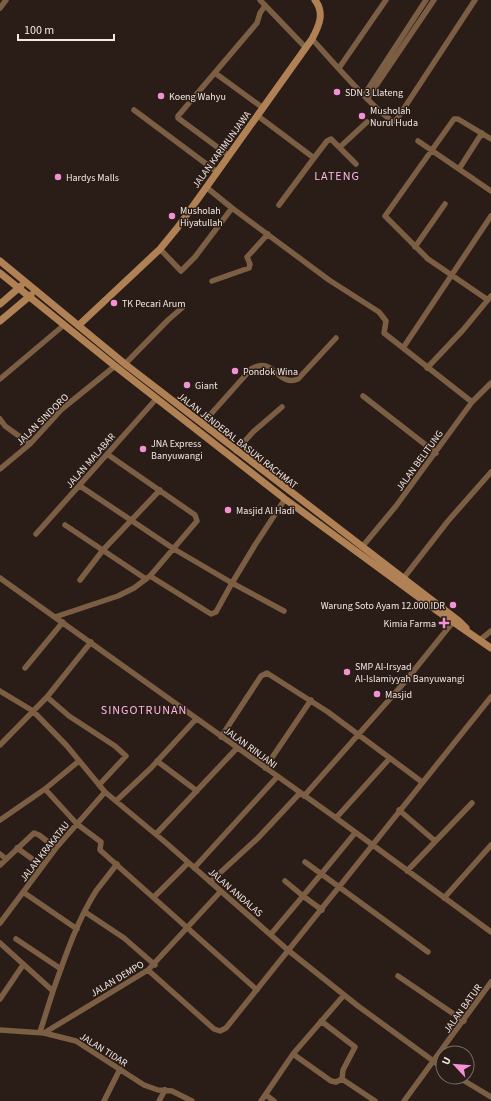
<svg xmlns="http://www.w3.org/2000/svg" width="491" height="1101" viewBox="0 0 491 1101" font-family="'Source Sans 3',sans-serif">
<style>
.lines{fill:none;stroke-linecap:round;stroke-linejoin:round}
.street{stroke:#7b5e43;stroke-width:5.5}
.secondary{stroke:#af8155;stroke-width:7}
.poi-dot{fill:#f391d6;stroke:#2a1c16;stroke-width:1.5}
.labels{text-anchor:middle;stroke-width:3;stroke-linejoin:round;paint-order:stroke}
.poi-label{font-size:10px;fill:#f2e7e3;stroke:#2a1c16;text-anchor:start}
.street-label{font-size:10px;fill:#f2e7e3;stroke:#2a1c16}
.quarter-label{font-size:12px;letter-spacing:1px;fill:#feb8e7;stroke:#2a1c16}
</style>
<rect width="100%" height="100%" fill="#2a1c16"/>
<g class="lines">
<path class="street" d="M 260,0 L 306,48
M 0,8 L 6,0
M 312,39 C 324,52 383,120 394,121 L 397,119 L 475,0
M 339,68 L 386,0
M 215,73 L 263,108
M 364,95 L 426,0
M 367,99 L 434,0
M 134,110 L 217,172
M 258,116 L 314,158 L 279,205
M 418,141 L 491,191
M 340,147 L 367,122
M 228,155 L 178,118 L 178,116 L 257,23 L 260,13 L 265,6
M 314,158 L 327,141 L 331,139 L 356,164
M 459,169 L 482,133
M 206,187 L 232,208 L 329,280 L 379,312 L 386,321 L 384,333 L 472,402
M 415,247 L 445,204
M 160,249 L 181,271 L 195,257 L 232,208
M 212,281 L 249,268 L 250,264 L 247,257 L 268,234
M 488,300 L 428,259 L 385,216 L 454,119 L 458,119 L 491,139
M 403,348 L 491,216
M 125,364 L 168,320 L 183,307
M 427,368 L 463,330 L 491,296
M 0,379 L 64,325
M 363,396 L 436,453
M 0,419 L 5,426 L 30,444
M 202,424 L 251,369 C 274,355 278,388 298,379 L 336,338
M 236,451 L 253,432 L 282,407
M 0,469 L 30,444 L 62,409 L 115,366
M 80,486 L 174,549 L 232,583 L 255,545 L 285,499
M 65,525 L 146,579
M 36,534 L 157,398
M 362,547 L 396,506 L 472,402 L 491,383
M 150,576 L 211,614 L 216,612 L 232,583 L 284,611
M 0,578 L 336,818 L 491,932
M 80,580 L 103,550 L 160,490
M 402,580 L 448,521 L 491,472
M 55,617 L 118,596 L 134,588 L 150,576 L 197,521 L 195,515 L 107,454
M 480,640 L 491,631
M 25,668 L 63,622
M 0,691 L 33,711 L 67,746 L 105,792 L 165,842 L 289,951 L 358,1006 L 443,1068
M 47,697 L 69,716 L 115,746 L 126,756 L 99,785
M 221,737 L 261,676 L 267,673 L 328,712 L 422,782
M 0,745 L 47,697 L 91,642
M 157,761 L 197,791
M 265,768 L 311,700
M 45,789 L 77,824 L 101,842 L 100,850 L 257,990
M 304,796 L 403,684 L 453,622
M 116,801 L 151,768 L 196,719
M 399,810 L 435,841
M 336,818 L 390,758
M 0,820 L 45,789 L 79,761
M 156,834 L 237,748
M 17,848 L 42,866
M 0,854 L 6,859
M 305,862 L 428,952
M 0,865 L 34,833 L 39,835 L 56,848
M 194,868 L 277,777
M 407,871 L 472,803
M 285,881 L 303,896 L 355,833
M 210,882 L 258,838 L 300,793
M 23,892 L 77,929
M 154,897 L 188,863
M 444,898 L 491,845
M 85,912 L 124,938 L 155,965
M 0,923 L 56,848 L 105,792
M 271,934 L 303,896 L 322,910
M 16,939 L 61,969
M 0,943 L 53,991 L 40,1032
M 148,970 L 214,1029 L 220,1031 L 226,1028 L 491,697
M 398,976 L 464,1021
M 53,991 C 65,957 77,921 96,891 C 103,882 110,873 117,864
M 0,999 L 23,965
M 321,1021 L 355,1047 L 343,1070 L 342,1079
M 0,1030 L 44,1033 L 76,1041 L 144,1085 L 158,1090 L 172,1091 L 192,1101
M 44,1033 L 148,970 L 221,891
M 293,1054 L 331,1081 L 336,1082 L 342,1079 L 375,1101
M 458,1077 L 491,1097
M 266,1095 L 274,1101
M 104,1101 L 120,1069
M 159,1101 L 165,1090
M 261,1101 L 293,1054 L 344,995
M 404,1101 L 491,982"/>
<path class="secondary" d="M 0,261 L 125,364 L 459,621 L 466,628
M 0,273 L 115,366 L 285,499 L 436,610 L 491,648
M 0,304 L 21,286
M 0,321 L 31,295
M 79,325 L 160,249 L 178,227 L 312,39 C 319,26 325,13 315,0"/>
</g>
<g class="poi-dot">
<circle cx="337" cy="92" r="4"/>
<circle cx="161" cy="96" r="4"/>
<circle cx="362" cy="116" r="4"/>
<circle cx="58" cy="177" r="4"/>
<circle cx="172" cy="216" r="4"/>
<circle cx="114" cy="303" r="4"/>
<circle cx="235" cy="371" r="4"/>
<circle cx="187" cy="385" r="4"/>
<circle cx="143" cy="449" r="4"/>
<circle cx="228" cy="510" r="4"/>
<circle cx="453" cy="605" r="4"/>
<path d="M442 617h4v4h4v4h-4v4h-4v-4h-4v-4h4z"/>
<circle cx="347" cy="672" r="4"/>
<circle cx="377" cy="694" r="4"/>
</g>
<g class="labels">
<g class="poi-label">
<text x="345" y="96">SDN 3 Llateng</text>
<text x="169" y="100">Koeng Wahyu</text>
<text x="370" y="114">Musholah<tspan x="370" dy="12">Nurul Huda</tspan></text>
<text x="66" y="181">Hardys Malls</text>
<text x="180" y="214">Musholah<tspan x="180" dy="12">Hiyatullah</tspan></text>
<text x="122" y="307">TK Pecari Arum</text>
<text x="243" y="375">Pondok Wina</text>
<text x="195" y="389">Giant</text>
<text x="151" y="447">JNA Express<tspan x="151" dy="12">Banyuwangi</tspan></text>
<text x="236" y="514">Masjid Al Hadi</text>
<text x="445" y="609" text-anchor="end">Warung Soto Ayam 12.000 IDR</text>
<text x="436" y="627" text-anchor="end">Kimia Farma</text>
<text x="355" y="670">SMP Al-Irsyad<tspan x="355" dy="12">Al-Islamiyyah Banyuwangi</tspan></text>
<text x="385" y="698">Masjid</text>
</g>
<g class="street-label">
<text transform="translate(221 149) rotate(-54)" y="4">JALAN KARIMUNJAWA</text>
<text transform="translate(42 419) rotate(-45)" y="4">JALAN SINDORO</text>
<text transform="translate(238 440) rotate(38)" y="4">JALAN JENDERAL BASUKI RACHMAT</text>
<text transform="translate(90 460) rotate(-49)" y="4">JALAN MALABAR</text>
<text transform="translate(419 460) rotate(-54)" y="4">JALAN BELITUNG</text>
<text transform="translate(251 747) rotate(36)" y="4">JALAN RINJANI</text>
<text transform="translate(44 851) rotate(-52)" y="4">JALAN KRAKATAU</text>
<text transform="translate(236 892) rotate(41)" y="4">JALAN ANDALAS</text>
<text transform="translate(117 978) rotate(-31)" y="4">JALAN DEMPO</text>
<text transform="translate(462 1008) rotate(-54)" y="4">JALAN BATUR</text>
<text transform="translate(104 1049) rotate(32)" y="4">JALAN TIDAR</text>
</g>
<g class="quarter-label">
<text x="337" y="180">LATENG</text>
<text x="144" y="714">SINGOTRUNAN</text>
</g>
</g>
<g transform="translate(455 1065) rotate(296)"><circle r="19" fill="#2a1c16" stroke="#7a6d68"/>
<path d="M0-3L7 15L0 10L-7 15Z" fill="#f391d6"/>
<text y="-6" font-size="11" font-weight="bold" text-anchor="middle" fill="#f2e7e3">U</text>
</g>
<path d="M18 34v6h96v-6" fill="none" stroke="#f2e7e3" stroke-width="2"/>
<text x="24" y="34" font-size="12" fill="#f2e7e3" stroke="#2a1c16" stroke-width="3" paint-order="stroke">100 m</text>
</svg>
